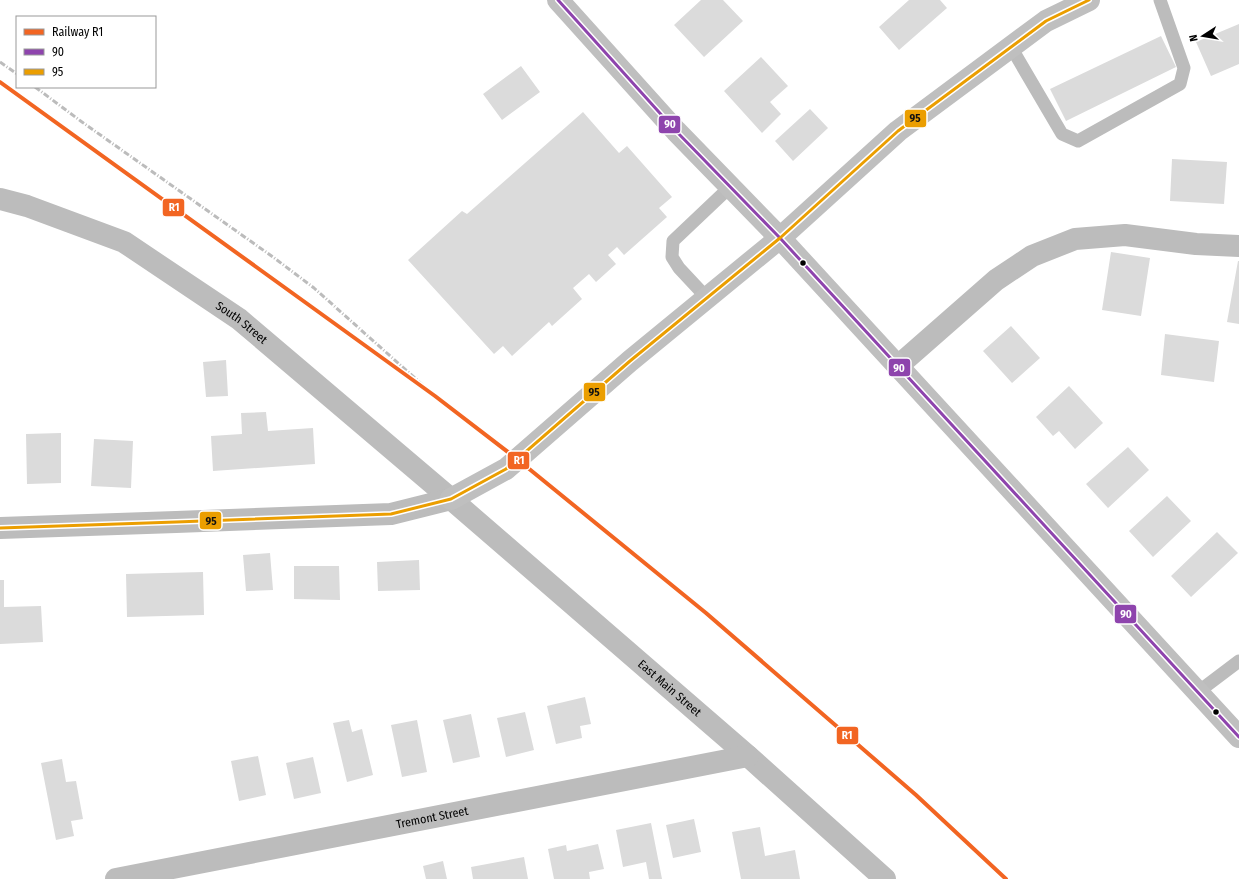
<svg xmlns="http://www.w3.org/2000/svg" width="1239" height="879" viewBox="0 0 1239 879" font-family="'Fira Sans Condensed',sans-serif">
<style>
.building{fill:#dbdbdb}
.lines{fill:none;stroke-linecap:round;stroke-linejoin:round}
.lane{stroke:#bcbcbc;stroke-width:13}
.street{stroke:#bcbcbc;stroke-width:22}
.secondary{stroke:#bfbfbf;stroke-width:22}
.rail{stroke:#bcbcbc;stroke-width:3;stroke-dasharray:6 2 1 2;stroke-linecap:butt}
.bus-1-casing{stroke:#fff;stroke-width:6}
.bus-2-casing{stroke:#fff;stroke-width:6}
.bus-1{stroke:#8e44ad;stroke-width:3}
.bus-2{stroke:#eb9e00;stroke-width:3}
.rail-1-casing{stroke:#fff;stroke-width:7}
.rail-1{stroke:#f26522;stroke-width:4}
.bus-dot{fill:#000;stroke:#fff;stroke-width:1.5}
.labels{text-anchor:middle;stroke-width:3.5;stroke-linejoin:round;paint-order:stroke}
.street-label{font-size:12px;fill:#000;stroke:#fff}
.line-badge{stroke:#fff;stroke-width:1.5}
.badge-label{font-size:11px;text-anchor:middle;font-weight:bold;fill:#fff}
.pale-badge-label{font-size:11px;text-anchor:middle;font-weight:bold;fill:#111}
</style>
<rect width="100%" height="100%" fill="#fff"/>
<path class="building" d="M 701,0 L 723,0 L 743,21 L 704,57 L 674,25 Z
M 909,0 L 940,0 L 947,8 L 899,50 L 879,27 Z
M 1239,24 L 1239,64 L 1211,76 L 1196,42 Z
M 1161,36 L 1176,67 L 1066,121 L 1050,89 Z
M 761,57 L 788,86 L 770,102 L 781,114 L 762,133 L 724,91 Z
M 521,66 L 540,92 L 502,120 L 483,94 Z
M 810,109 L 828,128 L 793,161 L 775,141 Z
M 583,112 L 619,153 L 627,146 L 672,197 L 659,208 L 667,217 L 624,255 L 617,247 L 608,255 L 616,264 L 596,282 L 589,274 L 573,288 L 582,299 L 552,326 L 549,322 L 512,356 L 503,346 L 494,354 L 408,260 L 462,211 L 467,214 Z
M 1172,159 L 1227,162 L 1224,204 L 1170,201 Z
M 1111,252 L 1150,258 L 1141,316 L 1102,310 Z
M 1238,261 L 1239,261 L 1239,324 L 1227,322 Z
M 1011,326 L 1040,358 L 1012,383 L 983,351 Z
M 1165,334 L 1219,341 L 1214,382 L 1161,375 Z
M 226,360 L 228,396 L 206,397 L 203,362 Z
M 1069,386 L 1103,423 L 1075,449 L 1059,431 L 1053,436 L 1036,417 Z
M 266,412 L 268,431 L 313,428 L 315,464 L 213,471 L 211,436 L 242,434 L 241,413 Z
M 61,433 L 61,483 L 27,484 L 26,434 Z
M 94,439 L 133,441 L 131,488 L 91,486 Z
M 1128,447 L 1149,470 L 1108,508 L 1086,484 Z
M 1167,496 L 1191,521 L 1153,557 L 1129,531 Z
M 1217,532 L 1238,553 L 1191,597 L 1171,576 Z
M 270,553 L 273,590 L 246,591 L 243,555 Z
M 419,560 L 420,590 L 378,591 L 377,562 Z
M 294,566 L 339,566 L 340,600 L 294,599 Z
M 203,572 L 204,615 L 127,617 L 126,574 Z
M 0,580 L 4,580 L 4,607 L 41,606 L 43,642 L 0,644 Z
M 585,697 L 591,724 L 580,726 L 582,738 L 556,744 L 547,706 Z
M 525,712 L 534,750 L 506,757 L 497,718 Z
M 471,714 L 480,757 L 453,763 L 443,720 Z
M 349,720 L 352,732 L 362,729 L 373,775 L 347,782 L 333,723 Z
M 417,720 L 427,772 L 402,777 L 391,725 Z
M 258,756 L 266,795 L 239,801 L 231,761 Z
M 313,757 L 321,793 L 294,799 L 286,763 Z
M 62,759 L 66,782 L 76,781 L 83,819 L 71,821 L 74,836 L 56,840 L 41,763 Z
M 694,819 L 701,852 L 673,858 L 666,825 Z
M 651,823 L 662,879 L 649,879 L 646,862 L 623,867 L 616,830 Z
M 760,827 L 765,856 L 795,850 L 800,879 L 741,879 L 732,832 Z
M 598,844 L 604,869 L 589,872 L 590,879 L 554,879 L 548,849 L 566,845 L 567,851 Z
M 524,857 L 528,879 L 473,879 L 471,867 Z
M 443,861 L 447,879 L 426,879 L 423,866 Z"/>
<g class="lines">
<path class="lane" d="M 1011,47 L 1062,134 L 1078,141 L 1180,84 L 1184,68 L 1160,0
M 707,298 L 679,268 L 672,257 L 673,241 L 730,187
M 1198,692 L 1239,661"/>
<g class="street">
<path id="s1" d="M 0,199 L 27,206 L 124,242 L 239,319 L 451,499 L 748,756 L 885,879"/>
<path d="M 898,366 L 996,280 L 1032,256 L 1075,239 L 1125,235 L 1196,244 L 1239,246"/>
<path d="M 0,528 L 176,522 L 391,514 L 451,499"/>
<path id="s2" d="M 116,879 L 748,756"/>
</g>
<path class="secondary" d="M 558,0 L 676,131 L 780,238 L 1239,737
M 451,499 L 506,469 L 630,361 L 780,238 L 898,131 L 1046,21 L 1089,0"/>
<path class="rail" d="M 0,62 L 17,74
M 35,87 L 82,122 L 273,257 L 314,288 L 435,396"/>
<g class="bus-1-casing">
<path id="bus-1" d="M 558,0 L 676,131 L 780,238 L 1239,737"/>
</g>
<g class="bus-2-casing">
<path id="bus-2" d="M 0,528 L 176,522 L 391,514 L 451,499 L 506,469 L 630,361 L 780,238 L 898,131 L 1046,21 L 1089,0"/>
</g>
<use href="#bus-1" class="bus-1"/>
<use href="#bus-2" class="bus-2"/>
<g class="rail-1-casing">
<path id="rail-1" d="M 0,82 L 435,396 L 517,459 L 706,613 L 916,795 L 1006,879"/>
</g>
<use href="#rail-1" class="rail-1"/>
</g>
<g class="bus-dot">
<circle cx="803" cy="263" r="3.5"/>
<circle cx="1216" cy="712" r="3.5"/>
</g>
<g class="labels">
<g class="street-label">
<text dy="4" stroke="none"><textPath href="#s1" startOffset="274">South Street</textPath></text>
<text dy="4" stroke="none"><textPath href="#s1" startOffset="837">East Main Street</textPath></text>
<text dy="4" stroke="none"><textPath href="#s2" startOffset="322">Tremont Street</textPath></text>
</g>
</g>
<g class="line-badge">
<rect x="904" y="109" width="23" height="19" rx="4" fill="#eb9e00"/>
<rect x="658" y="115" width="23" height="19" rx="4" fill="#8e44ad"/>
<rect x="162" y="198" width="23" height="19" rx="4" fill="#f26522"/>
<rect x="888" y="358" width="23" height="19" rx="4" fill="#8e44ad"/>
<rect x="583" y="382" width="23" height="20" rx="4" fill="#eb9e00"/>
<rect x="507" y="451" width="23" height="19" rx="4" fill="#f26522"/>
<rect x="199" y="511" width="23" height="19" rx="4" fill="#eb9e00"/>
<rect x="1114" y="604" width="23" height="20" rx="4" fill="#8e44ad"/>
<rect x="836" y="726" width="23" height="19" rx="4" fill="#f26522"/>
</g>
<g class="badge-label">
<text x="670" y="128">90</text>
<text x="174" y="211">R1</text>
<text x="899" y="372">90</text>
<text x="519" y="464">R1</text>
<text x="1126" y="618">90</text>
<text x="847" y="739">R1</text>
</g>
<g class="pale-badge-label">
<text x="915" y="122">95</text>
<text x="594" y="396">95</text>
<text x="211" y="525">95</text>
</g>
<rect x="16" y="16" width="140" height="72" fill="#ffffff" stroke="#999999"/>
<rect x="24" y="29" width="20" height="6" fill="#f26522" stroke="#999999"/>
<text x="52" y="36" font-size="12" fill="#000000">Railway R1</text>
<rect x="24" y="49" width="20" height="6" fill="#8e44ad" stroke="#999999"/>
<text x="52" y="56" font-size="12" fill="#000000">90</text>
<rect x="24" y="69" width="20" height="6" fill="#eb9e00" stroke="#999999"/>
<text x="52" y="76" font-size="12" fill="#000000">95</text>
<g transform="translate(1203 36) rotate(258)" stroke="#ffffff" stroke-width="3" paint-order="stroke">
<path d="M0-3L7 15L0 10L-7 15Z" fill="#000000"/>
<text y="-6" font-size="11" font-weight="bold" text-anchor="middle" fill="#000000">N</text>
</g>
</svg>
